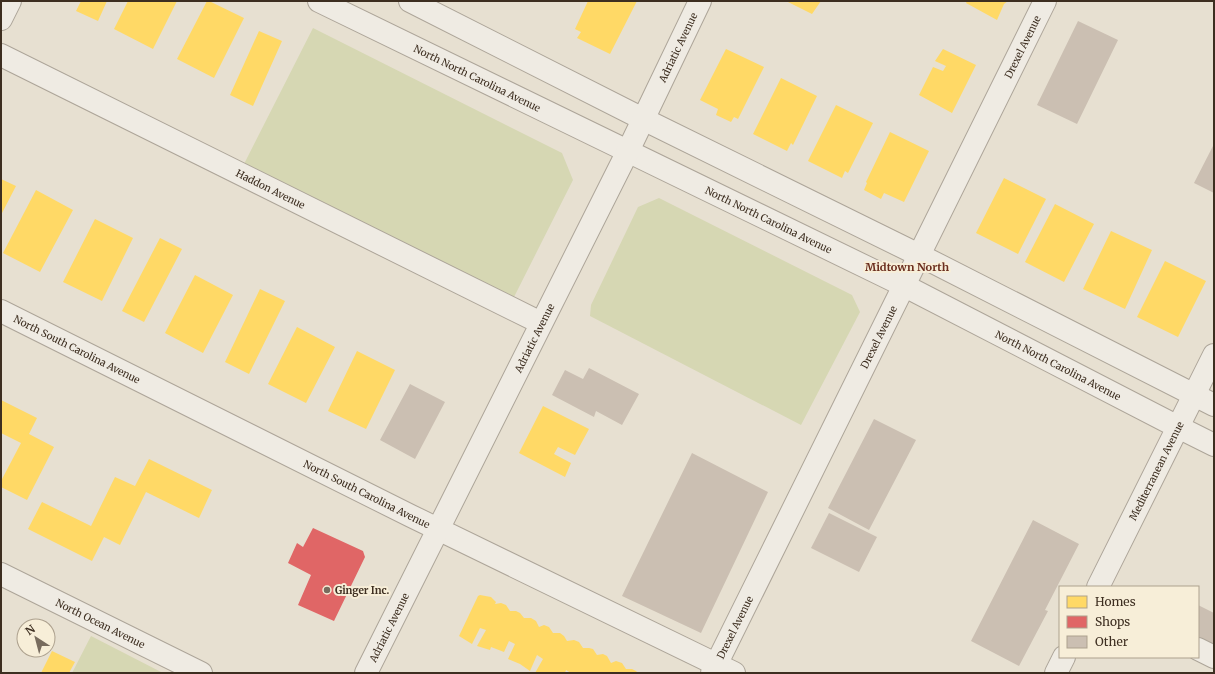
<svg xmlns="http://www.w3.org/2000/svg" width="1215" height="674" viewBox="0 0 1215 674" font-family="Merriweather,serif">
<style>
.green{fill:#d6d7b3}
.homes{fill:#ffd966}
.shops{fill:#e06666}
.building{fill:#cbbfb2}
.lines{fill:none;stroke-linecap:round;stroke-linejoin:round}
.minor-casing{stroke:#ada599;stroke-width:24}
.minor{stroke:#efebe3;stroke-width:22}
.poi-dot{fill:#786c5e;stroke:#f7eed8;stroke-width:1.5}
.labels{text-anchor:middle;stroke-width:4;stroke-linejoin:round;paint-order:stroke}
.street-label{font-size:10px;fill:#3d2e20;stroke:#f7eed8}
.poi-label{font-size:10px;font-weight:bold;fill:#3d2e20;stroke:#f7eed8;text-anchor:start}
.neighbourhood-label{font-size:11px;font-weight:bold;fill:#6b2e1e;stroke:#f7eed8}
</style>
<rect width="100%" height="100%" fill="#e7e0d1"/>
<path class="green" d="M 313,28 L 562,153 L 573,180 L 513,299 L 244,164 Z
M 659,198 L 852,295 L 860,312 L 801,425 L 590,316 L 591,305 L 638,207 Z
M 91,636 L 163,673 L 72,673 Z"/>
<path class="homes" d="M 81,1 L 107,1 L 98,21 L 76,11 Z
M 128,1 L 177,1 L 153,49 L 114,29 Z
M 207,1 L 209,1 L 244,18 L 214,78 L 177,59 Z
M 588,1 L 637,1 L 610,54 L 577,38 L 581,32 L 575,29 Z
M 786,1 L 821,1 L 812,14 Z
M 967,1 L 1008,1 L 1004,4 L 997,20 L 966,3 Z
M 259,31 L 282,41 L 253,106 L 230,95 Z
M 726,49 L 764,67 L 738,119 L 734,117 L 731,122 L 716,115 L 718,109 L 700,100 Z
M 943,49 L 976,65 L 952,113 L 919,95 L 933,67 L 943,71 L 946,66 L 935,61 Z
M 781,78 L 817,96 L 793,145 L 791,143 L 787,151 L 753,134 Z
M 836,105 L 873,123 L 848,173 L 845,171 L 842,178 L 808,161 Z
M 890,132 L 929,151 L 904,202 L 884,193 L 881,199 L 864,190 L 867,183 L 866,182 Z
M 1004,178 L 1046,199 L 1018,254 L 976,233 Z
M 1,179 L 16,186 L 1,215 Z
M 36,190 L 73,210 L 40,272 L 3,253 Z
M 1055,204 L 1094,224 L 1064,282 L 1025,262 Z
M 95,219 L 133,238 L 102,301 L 63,282 Z
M 1111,231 L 1152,250 L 1125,309 L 1083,289 Z
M 160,238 L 182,249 L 144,322 L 122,311 Z
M 1165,261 L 1206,281 L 1178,337 L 1137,317 Z
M 195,275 L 233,295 L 203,353 L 165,333 Z
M 260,289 L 285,301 L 249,374 L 225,362 Z
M 297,327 L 335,347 L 306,403 L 268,384 Z
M 357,351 L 395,370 L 366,429 L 328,411 Z
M 1,400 L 37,418 L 29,434 L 54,447 L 27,500 L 1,487 L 1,481 L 21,443 L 1,433 Z
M 543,406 L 589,429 L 575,455 L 558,447 L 554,454 L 571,463 L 565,477 L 519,453 Z
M 149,459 L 212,490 L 199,518 L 146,492 L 120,545 L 104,537 L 92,561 L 28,529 L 42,502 L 91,526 L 115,477 L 135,486 Z
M 480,595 L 491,597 L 496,602 L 495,604 L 501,603 L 506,605 L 510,611 L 516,611 L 520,613 L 524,618 L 531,618 L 536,621 L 539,627 L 544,625 L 549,627 L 553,633 L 560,633 L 564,636 L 567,641 L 574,640 L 579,642 L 583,648 L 589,648 L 593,649 L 597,655 L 603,654 L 607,656 L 611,663 L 616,661 L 622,663 L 626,669 L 632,669 L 636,671 L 638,673 L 571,673 L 566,670 L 565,673 L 535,673 L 543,659 L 537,655 L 530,671 L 520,664 L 508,659 L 515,644 L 509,641 L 504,652 L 491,647 L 490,650 L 477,646 L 486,630 L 480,628 L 472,644 L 459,636 L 478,596 Z
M 52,651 L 75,662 L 69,673 L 41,673 Z"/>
<path class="shops" d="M 313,528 L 363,551 L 365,557 L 334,621 L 298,605 L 311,575 L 288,563 L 297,543 L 303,547 Z"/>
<path class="building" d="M 1078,21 L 1118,40 L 1077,124 L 1037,105 Z
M 1214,144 L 1214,193 L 1194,183 Z
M 589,368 L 639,394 L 622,425 L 596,411 L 594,417 L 552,395 L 565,370 L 583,379 Z
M 410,384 L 445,402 L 415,459 L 380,440 Z
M 874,419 L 916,440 L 869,530 L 828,508 Z
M 692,453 L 768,492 L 701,633 L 622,596 Z
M 829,513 L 877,537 L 859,572 L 811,548 Z
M 1033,520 L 1079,544 L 1045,610 L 1048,611 L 1019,666 L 971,641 Z
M 1198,605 L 1214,613 L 1214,649 L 1198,641 Z"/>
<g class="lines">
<g class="minor-casing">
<g id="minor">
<path id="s1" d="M 319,1 L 905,286 L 1178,427 L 1214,445"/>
<path d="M 410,1 L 643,119 L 919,255 L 1214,405"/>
<path d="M 1,19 L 10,1"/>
<path id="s2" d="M 1,55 L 541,323"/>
<path id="s3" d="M 1,311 L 411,516 L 734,673"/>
<path id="s4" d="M 1,574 L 201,673"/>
<path id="s5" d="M 1098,587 L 1214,355"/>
<path d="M 1198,649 L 1214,657"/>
<path id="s6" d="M 366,673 L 628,151 L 700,1"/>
<path id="s7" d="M 712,673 L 1045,1"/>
<path d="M 1056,673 L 1064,657"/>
</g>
</g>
<use href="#minor" class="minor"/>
</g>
<circle class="poi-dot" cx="327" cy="590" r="4"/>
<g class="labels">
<g class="street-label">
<text dy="4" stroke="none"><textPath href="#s7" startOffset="699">Drexel Avenue</textPath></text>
<text dy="4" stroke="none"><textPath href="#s6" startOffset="699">Adriatic Avenue</textPath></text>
<text dy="4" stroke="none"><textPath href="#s1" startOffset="176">North North Carolina Avenue</textPath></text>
<text dy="4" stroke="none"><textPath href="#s2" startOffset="301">Haddon Avenue</textPath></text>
<text dy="4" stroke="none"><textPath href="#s1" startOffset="500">North North Carolina Avenue</textPath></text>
<text dy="4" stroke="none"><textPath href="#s6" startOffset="375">Adriatic Avenue</textPath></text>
<text dy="4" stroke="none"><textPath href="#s7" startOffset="375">Drexel Avenue</textPath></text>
<text dy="4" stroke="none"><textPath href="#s3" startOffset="85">North South Carolina Avenue</textPath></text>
<text dy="4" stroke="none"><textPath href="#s1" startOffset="824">North North Carolina Avenue</textPath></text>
<text dy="4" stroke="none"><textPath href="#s5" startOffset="130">Mediterranean Avenue</textPath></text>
<text dy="4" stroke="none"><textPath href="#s3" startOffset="409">North South Carolina Avenue</textPath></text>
<text dy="4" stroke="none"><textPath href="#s4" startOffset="111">North Ocean Avenue</textPath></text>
<text dy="4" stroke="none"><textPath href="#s6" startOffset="51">Adriatic Avenue</textPath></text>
<text dy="4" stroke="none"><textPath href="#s7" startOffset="51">Drexel Avenue</textPath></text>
</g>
<g class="poi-label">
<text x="335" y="594">Ginger Inc.</text>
</g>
<g class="neighbourhood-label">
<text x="907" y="271">Midtown North</text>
</g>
</g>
<rect width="1215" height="674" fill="none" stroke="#3d2e20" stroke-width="4"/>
<rect x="1059" y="586" width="140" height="72" fill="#f7eed8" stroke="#ada18e"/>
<rect x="1067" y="596" width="20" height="12" fill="#ffd966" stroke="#ada18e"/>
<text x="1095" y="606" font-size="12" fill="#3d2e20">Homes</text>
<rect x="1067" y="616" width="20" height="12" fill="#e06666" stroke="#ada18e"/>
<text x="1095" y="626" font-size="12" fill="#3d2e20">Shops</text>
<rect x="1067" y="636" width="20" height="12" fill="#cbbfb2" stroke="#ada18e"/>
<text x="1095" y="646" font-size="12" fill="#3d2e20">Other</text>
<g transform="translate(36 638) rotate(324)"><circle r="19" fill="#f7eed8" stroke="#ada18e"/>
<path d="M0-3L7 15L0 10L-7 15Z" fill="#786c5e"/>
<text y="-6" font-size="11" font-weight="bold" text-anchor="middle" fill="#3d2e20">N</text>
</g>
</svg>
